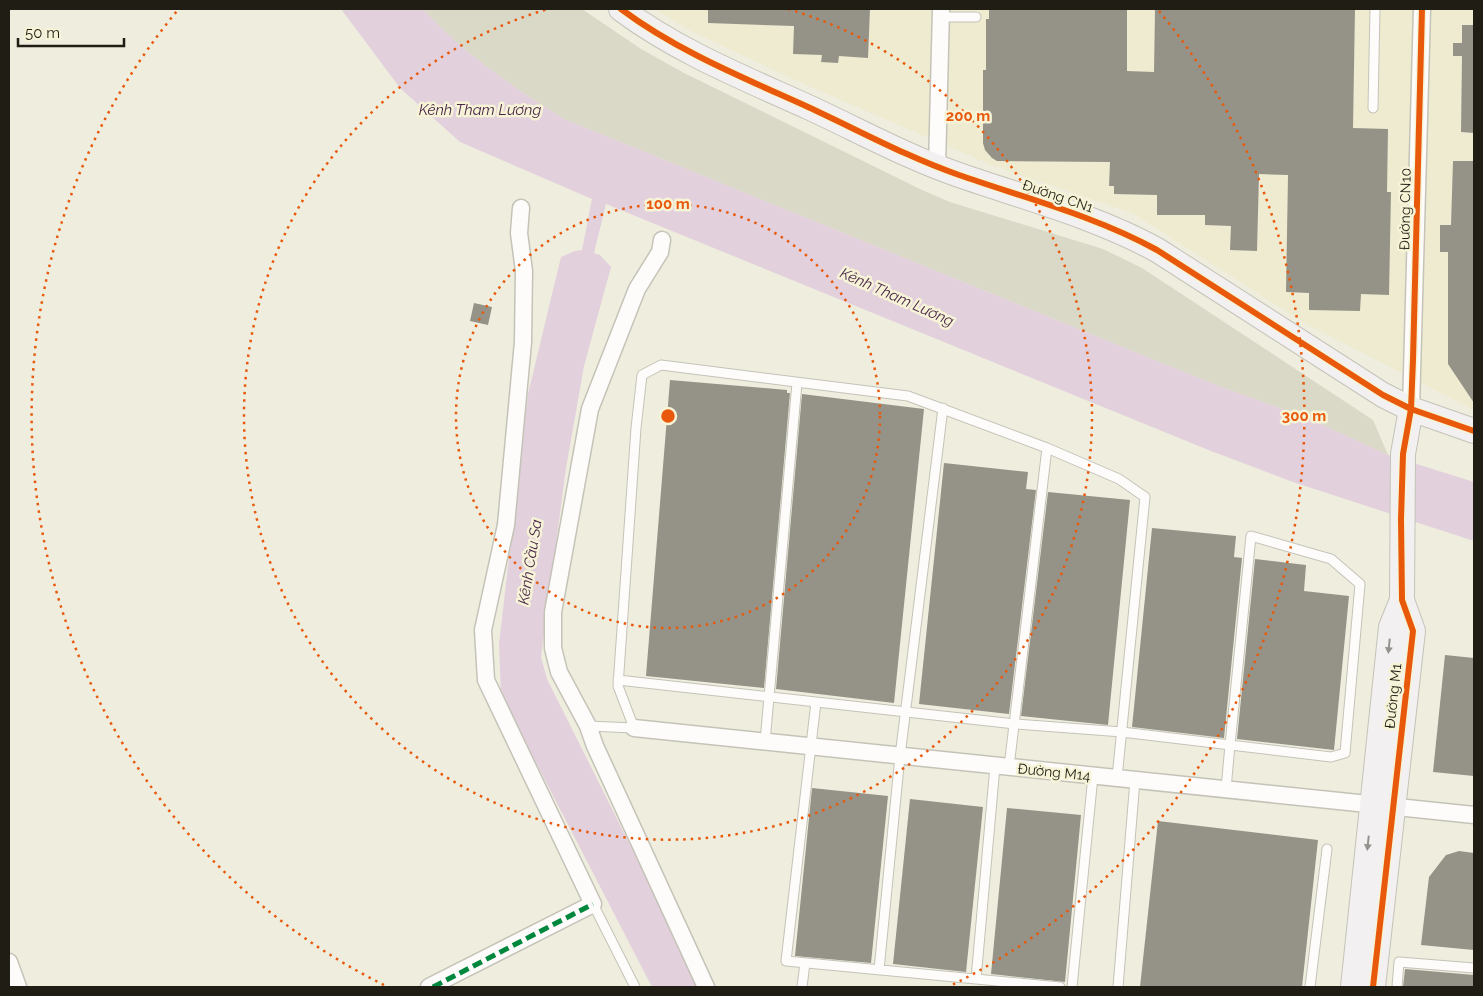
<svg xmlns="http://www.w3.org/2000/svg" width="1483" height="996" viewBox="0 0 1483 996" font-family="Raleway,sans-serif">
<style>
.built{fill:#eeebd1}
.green{fill:#dad8c6}
.water{fill:#e2d0dd}
.building{fill:#959388}
.lines{fill:none;stroke-linecap:round;stroke-linejoin:round}
.lane-casing{stroke:#c5c3b8;stroke-width:11}
.street-casing{stroke:#c5c3b8;stroke-width:19}
.secondary-casing{stroke:#c5c3b8;stroke-width:26}
.lane{stroke:#fdfcfa;stroke-width:9}
.street{stroke:#fdfcfa;stroke-width:16}
.secondary{stroke:#f2f0f0;stroke-width:24}
.quiet{stroke:#00873e;stroke-width:5;stroke-dasharray:10 5;stroke-linecap:butt}
.cycleway-casing{stroke:#f6f3d7;stroke-width:9}
.cycleway{stroke:#e8590c;stroke-width:6}
.oneway{fill:#94928d}
.ring{fill:none;stroke:#e8590c;stroke-width:2.5;stroke-dasharray:2.5 5}
.labels{text-anchor:middle;stroke-width:5;stroke-linejoin:round;paint-order:stroke}
.street-label{font-size:14px;fill:#201e14;stroke:#f6f3d7}
.water-label{font-size:15px;font-style:italic;fill:#492648;stroke:#f6f3d7}
.centre{fill:#e8590c;stroke:#f6f3d7;stroke-width:2.5}
.ring-label{font-size:15px;text-anchor:middle;font-weight:bold;fill:#e8590c;stroke:#f6f3d7;stroke-width:5;stroke-linejoin:round;paint-order:stroke}
</style>
<rect width="100%" height="100%" fill="#efedde"/>
<path class="built" d="M 655,9 L 1474,9 L 1474,410 L 1306,324 L 1132,213 L 994,166 L 797,81 L 687,29 Z"/>
<path class="green" d="M 423,9 L 582,9 L 641,49 L 684,73 L 922,190 L 950,202 L 1103,249 L 1142,268 L 1373,420 L 1388,455 L 1310,419 L 1216,385 L 564,119 C 513,87 464,54 423,9 Z"/>
<path class="water" d="M 341,9 L 423,9 C 464,54 513,87 564,119 L 1216,385 L 1310,419 L 1388,455 L 1474,482 L 1474,541 L 1293,482 L 1211,451 L 606,204 L 594,253 L 600,255 L 611,267 L 584,366 L 566,468 L 541,657 L 547,679 L 653,891 L 698,987 L 652,987 L 501,695 L 499,644 L 528,394 L 561,257 L 575,251 L 582,250 L 592,199 L 460,142 L 400,88 Z"/>
<path class="building" d="M 708,9 L 870,9 L 868,58 L 839,56 L 838,63 L 821,62 L 822,55 L 793,54 L 794,26 L 708,23 Z
M 989,9 L 1127,9 L 1127,71 L 1154,72 L 1155,9 L 1355,9 L 1353,128 L 1388,129 L 1387,192 L 1391,192 L 1389,295 L 1361,294 L 1360,311 L 1309,310 L 1309,293 L 1286,292 L 1288,175 L 1259,174 L 1257,251 L 1230,250 L 1231,226 L 1205,225 L 1205,215 L 1157,215 L 1157,195 L 1114,194 L 1114,186 L 1109,186 L 1110,162 L 997,161 L 992,158 L 985,150 L 983,143 L 983,70 L 986,70 L 986,19 L 989,19 Z
M 1462,25 L 1474,25 L 1474,133 L 1461,132 L 1462,56 L 1453,56 L 1453,43 L 1462,43 Z
M 1453,161 L 1474,161 L 1474,403 L 1448,364 L 1448,252 L 1440,252 L 1440,225 L 1451,225 Z
M 474,303 L 492,307 L 488,325 L 470,321 Z
M 670,380 L 787,390 L 787,393 L 790,393 L 764,688 L 646,676 Z
M 802,394 L 924,409 L 894,703 L 776,689 Z
M 944,463 L 1028,472 L 1026,489 L 1036,490 L 1009,714 L 919,704 Z
M 1048,492 L 1130,500 L 1108,725 L 1021,716 Z
M 1152,528 L 1236,536 L 1234,557 L 1242,558 L 1224,738 L 1132,727 Z
M 1255,559 L 1306,565 L 1304,591 L 1349,596 L 1334,750 L 1237,739 Z
M 1445,655 L 1474,658 L 1474,776 L 1433,772 Z
M 812,788 L 888,796 L 871,963 L 795,956 Z
M 910,799 L 983,807 L 966,972 L 893,964 Z
M 1007,808 L 1081,815 L 1065,982 L 991,974 Z
M 1158,821 L 1318,840 L 1302,987 L 1140,987 Z
M 1459,851 L 1474,853 L 1474,950 L 1421,945 L 1429,877 L 1446,855 Z
M 1405,969 L 1474,975 L 1474,987 L 1403,987 Z"/>
<g class="lines">
<g class="lane-casing">
<path id="lane" d="M 941,17 L 976,17
M 1373,108 L 1375,9
M 618,680 L 1015,724 L 1122,732 L 1331,757 L 1345,753 L 1360,584 L 1331,559 L 1251,536 L 1230,745 L 1226,789
M 816,702 L 786,961 L 1060,987
M 588,726 L 634,728 L 618,686 L 636,428 L 642,375 L 661,365 L 908,396 L 1047,448 L 1119,479 L 1145,497 L 1117,778
M 765,742 L 797,383
M 1009,767 L 1047,448
M 593,904 L 635,987
M 879,970 L 900,756 L 943,408
M 976,979 L 995,766
M 802,987 L 805,963
M 1072,987 L 1093,776
M 1118,987 L 1135,780
M 1310,987 L 1327,849
M 1397,987 L 1399,962 L 1474,968"/>
</g>
<g class="street-casing">
<path id="street" d="M 937,167 L 941,9
M 662,240 L 660,252 L 637,289 L 590,409 L 553,612 L 553,648 L 559,672 L 588,726 L 595,746 L 706,987
M 1411,409 L 1422,9
M 634,728 L 1474,815
M 9,962 L 18,987
M 429,987 L 593,904 L 486,680 L 483,630 L 506,525 L 523,342 L 524,271 L 519,233 L 521,208"/>
</g>
<g class="secondary-casing">
<path id="secondary" d="M 621,9 C 677,51 744,78 808,107 C 858,130 907,157 959,175 C 1025,198 1095,216 1157,250 L 1383,395 L 1411,409 L 1474,431
M 1353,987 L 1391,627 L 1402,600
M 1373,987 L 1413,631 L 1402,600 L 1403,454 L 1411,409"/>
</g>
<use href="#lane" class="lane"/>
<use href="#street" class="street"/>
<use href="#secondary" class="secondary"/>
<path class="quiet" d="M 433,987 L 593,904"/>
<g class="cycleway-casing">
<path id="cycleway" d="M 621,9 C 677,51 744,78 808,107 C 858,130 907,157 959,175 C 1025,198 1095,216 1157,250 L 1383,395 L 1411,409 L 1474,431
M 1373,987 L 1413,631 L 1402,600 L 1401,519 L 1403,454 L 1411,409 L 1413,360 L 1422,9"/>
</g>
<use href="#cycleway" class="cycleway"/>
</g>
<defs><path id="oneway-solid" d="M-6-.8H1V-3.2L6.5 0L1 3.2V.8H-6Z" transform="scale(1.25)"/></defs>
<g class="oneway">
<use href="#oneway-solid" transform="translate(1389 646) rotate(96)"/>
<use href="#oneway-solid" transform="translate(1368 843) rotate(96)"/>
</g>
<g class="ring">
<circle cx="668" cy="416" r="212"/>
<path d="M788 9A424 424 0 1 1 548 9"/>
<path d="M384 985A636 636 0 0 1 177 11M1159 11A636 636 0 0 1 952 985"/>
</g>
<g class="labels">
<g class="street-label">
<text transform="translate(1058 196) rotate(19)" y="5">Đường CN1</text>
<text transform="translate(1405 209) rotate(-89)" y="5">Đường CN10</text>
<text transform="translate(1393 696) rotate(-84)" y="5">Đường M1</text>
<text transform="translate(1054 772) rotate(6)" y="5">Đường M14</text>
</g>
<g class="water-label">
<text x="480" y="115">Kênh Tham Lương</text>
<text transform="translate(897 297) rotate(24)" y="5">Kênh Tham Lương</text>
<text transform="translate(530 562) rotate(-81)" y="5">Kênh Cầu Sa</text>
</g>
</g>
<circle cx="668" cy="416" r="8" class="centre"/>
<g class="ring-label">
<text x="968" y="121">200 m</text>
<text x="668" y="209">100 m</text>
<text x="1304" y="421">300 m</text>
</g>
<rect width="1483" height="996" fill="none" stroke="#201e14" stroke-width="20"/>
<path d="M18 38v8h106v-8" fill="none" stroke="#201e14" stroke-width="2.5"/>
<text x="25" y="38" font-size="15" fill="#201e14" stroke="#f6f3d7" stroke-width="4" paint-order="stroke">50 m</text>
</svg>
